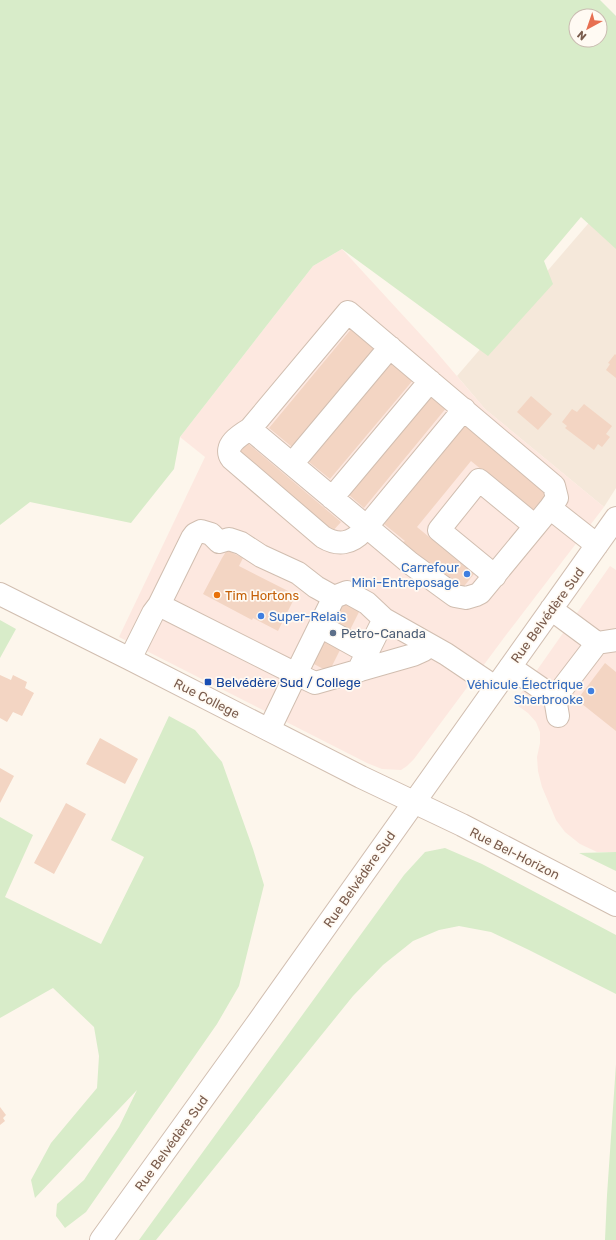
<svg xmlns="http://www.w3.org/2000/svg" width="616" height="1240" viewBox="0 0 616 1240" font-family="Rubik,sans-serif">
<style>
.residential{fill:#f5e8da}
.commercial{fill:#fde8e0}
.green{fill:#d8ecc9;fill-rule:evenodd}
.building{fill:#f3d5c3}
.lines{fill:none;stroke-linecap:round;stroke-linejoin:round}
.minor-casing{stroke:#d1beb0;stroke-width:24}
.minor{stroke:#fff;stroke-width:22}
.shop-dot{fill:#3f7fe0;stroke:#fffaf3;stroke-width:1.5}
.food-dot{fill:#e8710a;stroke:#fffaf3;stroke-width:1.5}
.service-dot{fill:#5c6f8a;stroke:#fffaf3;stroke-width:1.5}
.transit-dot{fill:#1a4fb4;stroke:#fffaf3;stroke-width:1.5}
.labels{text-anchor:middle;stroke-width:3.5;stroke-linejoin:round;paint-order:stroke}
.shop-label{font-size:13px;fill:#366cbe;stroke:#fffaf3;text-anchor:end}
.food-label{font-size:13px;fill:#c56008;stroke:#fffaf3;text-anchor:start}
.street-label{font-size:13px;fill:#7a5c4d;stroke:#fffaf3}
.service-label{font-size:13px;fill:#4e5e75;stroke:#fffaf3;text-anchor:start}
.transit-label{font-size:13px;fill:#164399;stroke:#fffaf3;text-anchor:start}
</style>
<rect width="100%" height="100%" fill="#fdf6ec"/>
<path class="residential" d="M 593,218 L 616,243 L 616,488 L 604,507 L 485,409 L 457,376 Z"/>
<path class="commercial" d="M 342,249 L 433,348 L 485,409 L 604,507 L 506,635 L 414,759 L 407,766 L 401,770 L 382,769 L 367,763 L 119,637 L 205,457 L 180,437 L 313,266 Z
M 610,566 L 616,570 L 616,852 L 597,852 L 580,844 L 565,832 L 556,820 L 542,787 L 538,771 L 537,757 L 540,743 L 540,732 L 536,722 L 528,713 L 514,703 Z"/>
<path class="green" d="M 0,0 L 600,0 L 616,16 L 616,249 L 581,217 L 544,261 L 553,284 L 488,356 L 342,249 L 313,266 L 180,437 L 174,469 L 131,523 L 30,502 L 0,525 ZM 576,16 L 600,16 L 600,40 L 576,40 Z
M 0,620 L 16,629 L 0,658 Z
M 169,716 L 195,730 L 222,762 L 253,849 L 264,885 L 239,986 L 217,1024 L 86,1212 L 65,1228 L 56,1216 L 57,1204 L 84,1180 L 119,1127 L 137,1090 L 35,1198 L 31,1180 L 51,1143 L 97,1088 L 99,1056 L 94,1027 L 53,988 L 0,1018 L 0,817 L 33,835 L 5,897 L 101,944 L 144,857 L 111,840 Z
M 445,848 L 482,864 L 616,935 L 616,994 L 529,950 L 491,932 L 459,926 L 439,930 L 413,941 L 383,965 L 353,996 L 156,1240 L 139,1240 L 404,875 L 425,852 Z
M 616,852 L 616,871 L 579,853 Z
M 616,1064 L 616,1240 L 605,1240 L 607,1195 Z"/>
<path class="building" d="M 352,328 L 375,347 L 292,447 L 269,428 Z
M 615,354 L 616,355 L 616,378 L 606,370 L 610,364 L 608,363 Z
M 392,362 L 414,379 L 330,479 L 309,462 Z
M 432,394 L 447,407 L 364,508 L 349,495 Z
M 531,396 L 552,414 L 538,430 L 517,412 Z
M 584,404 L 612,426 L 606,434 L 610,437 L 602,447 L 598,444 L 594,450 L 565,428 L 567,426 L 562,422 L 572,409 L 577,412 Z
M 467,423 L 549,491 L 532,511 L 471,461 L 417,527 L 474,574 L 461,590 L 403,542 L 405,541 L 384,524 Z
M 245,441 L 341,522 L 330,534 L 235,453 Z
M 227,550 L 243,558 L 239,566 L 296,595 L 278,631 L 253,618 L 252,620 L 203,594 L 222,558 Z
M 345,599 L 361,608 L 329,672 L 312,663 Z
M 605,663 L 616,672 L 616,731 L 577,700 Z
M 0,675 L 11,680 L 13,675 L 27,682 L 25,688 L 34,693 L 22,716 L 13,712 L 7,722 L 0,718 Z
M 100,738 L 138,759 L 125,784 L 86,764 Z
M 0,768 L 14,776 L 0,803 Z
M 66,803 L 86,814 L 54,874 L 34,863 Z
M 0,1107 L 6,1115 L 3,1118 L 5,1121 L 0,1125 Z"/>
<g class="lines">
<g class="minor-casing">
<path id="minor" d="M 250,429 C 240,435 222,446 232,459 L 323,537 C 338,546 351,544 363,531 L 464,409
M 292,464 L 390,347
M 332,498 L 430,381
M 550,508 L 557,498 L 554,486 L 348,312 L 250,429 L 410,563 L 451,593 L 455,596 L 466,598 L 476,595 L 480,593 L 550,508 L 597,545
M 495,576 L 439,530 L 479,480 L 535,526
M 0,594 L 130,659 L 361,777 L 462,825 L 616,905
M 159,605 L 192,538 L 195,534 L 201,531 L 211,534 L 219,542 L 229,539 L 241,543 L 261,556 L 298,573 L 316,587 L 334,597
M 320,626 L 367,652
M 597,643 L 616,640
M 428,644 L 424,650 L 413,655 L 315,683 L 296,674 L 334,597 L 347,592 L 367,603 L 384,619 L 446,654 L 495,687
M 130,659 L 153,613 L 159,605 L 296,674 L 269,730
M 510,667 L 555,698 L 597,643 L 551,609
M 358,671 L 384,619
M 555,698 L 558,716
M 101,1240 L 256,1025 L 616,518"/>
</g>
<use href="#minor" class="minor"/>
</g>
<g class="shop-dot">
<circle cx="467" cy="574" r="4"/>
<circle cx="261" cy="616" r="4"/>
<circle cx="591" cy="691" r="4"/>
</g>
<circle class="food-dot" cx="217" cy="595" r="4"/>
<circle class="service-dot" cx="333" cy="633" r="4"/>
<rect class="transit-dot" x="204" y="678" width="8" height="8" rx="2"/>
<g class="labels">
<g class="shop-label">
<text x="459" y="572">Carrefour<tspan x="459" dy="15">Mini-Entreposage</tspan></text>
<text x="269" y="621" text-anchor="start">Super-Relais</text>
<text x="583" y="689">Véhicule Électrique<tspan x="583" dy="15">Sherbrooke</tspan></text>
</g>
<g class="food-label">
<text x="225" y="600">Tim Hortons</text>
</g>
<g class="street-label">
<text transform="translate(547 615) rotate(-54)" y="5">Rue Belvédère Sud</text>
<text transform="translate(207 698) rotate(27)" y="5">Rue College</text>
<text transform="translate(515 853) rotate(27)" y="5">Rue Bel-Horizon</text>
<text transform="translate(359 879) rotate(-55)" y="5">Rue Belvédère Sud</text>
<text transform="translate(171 1143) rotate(-54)" y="5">Rue Belvédère Sud</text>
</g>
<g class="service-label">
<text x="341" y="638">Petro-Canada</text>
</g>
<g class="transit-label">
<text x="216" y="687">Belvédère Sud / College</text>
</g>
</g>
<g transform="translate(588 28) rotate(220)"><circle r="19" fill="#fffaf3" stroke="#cabbb1"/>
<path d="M0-3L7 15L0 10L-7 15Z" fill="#e76f51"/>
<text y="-6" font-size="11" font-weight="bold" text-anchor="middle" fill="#7a5c4d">N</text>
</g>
</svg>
